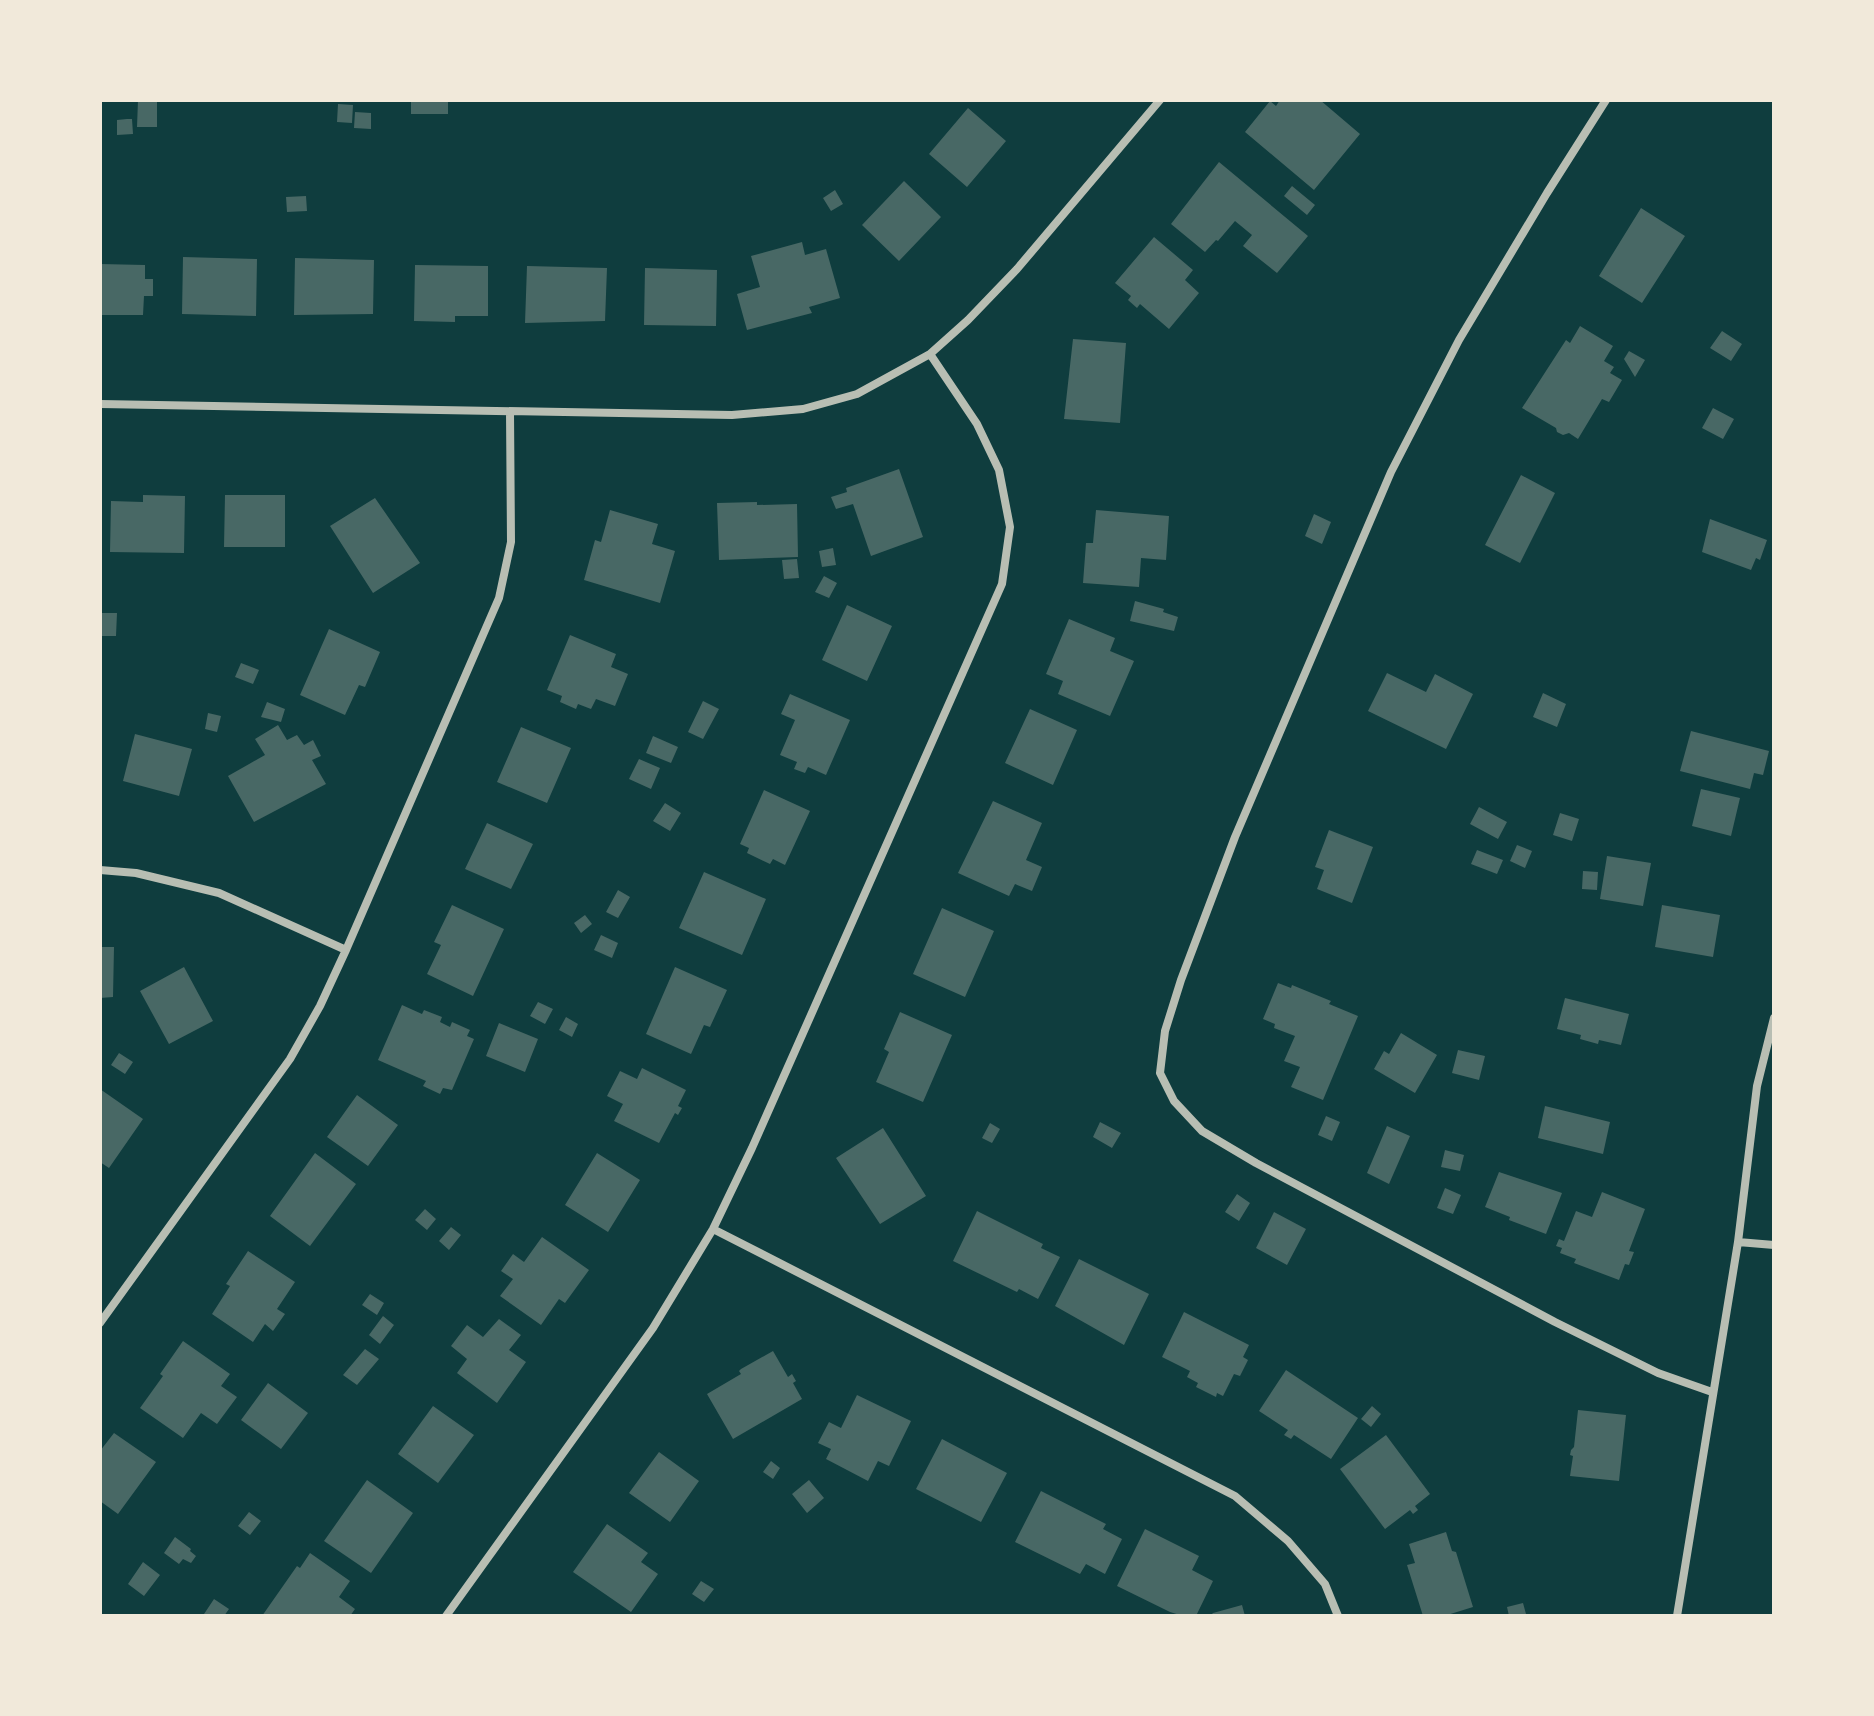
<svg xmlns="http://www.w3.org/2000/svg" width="1874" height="1716" viewBox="0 0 1874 1716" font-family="Lato,sans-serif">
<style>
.building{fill:#486865}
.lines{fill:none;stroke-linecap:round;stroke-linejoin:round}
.minor{stroke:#b8beb3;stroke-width:8}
</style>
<rect width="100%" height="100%" fill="#0f3d3e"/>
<path class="building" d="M 138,100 L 157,100 L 157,127 L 137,127 Z
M 411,100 L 448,100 L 448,114 L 411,114 Z
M 1280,100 L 1320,100 L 1360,134 L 1314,190 L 1245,132 L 1270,101 L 1276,106 Z
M 338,104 L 353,105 L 352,123 L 337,122 Z
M 968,108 L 1006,141 L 967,187 L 929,154 Z
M 355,112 L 371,113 L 371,129 L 354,128 Z
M 127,119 L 132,119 L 133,134 L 117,135 L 117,120 Z
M 1219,162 L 1308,236 L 1277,273 L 1243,246 L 1252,235 L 1235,221 L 1218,241 L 1216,240 L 1205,252 L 1171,224 Z
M 904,181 L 941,217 L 899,261 L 862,225 Z
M 1292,186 L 1315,205 L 1307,215 L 1284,196 Z
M 835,190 L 843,204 L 831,211 L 823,198 Z
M 306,196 L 307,211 L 287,212 L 286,197 Z
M 1641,208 L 1685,236 L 1642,303 L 1599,276 Z
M 1154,237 L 1193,270 L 1185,280 L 1199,293 L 1169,329 L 1140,304 L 1137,308 L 1128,300 L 1131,296 L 1115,283 Z
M 802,242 L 805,255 L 826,249 L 840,298 L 809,307 L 812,313 L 747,330 L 737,294 L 760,287 L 751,256 Z
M 183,257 L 257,259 L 256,316 L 182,314 Z
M 295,258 L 374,260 L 373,314 L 294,315 Z
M 100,264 L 145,265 L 145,279 L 153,279 L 153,296 L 144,296 L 143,315 L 100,315 Z
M 415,265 L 488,266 L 488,316 L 455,316 L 455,322 L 414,321 Z
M 527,266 L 607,268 L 605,321 L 525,323 Z
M 645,268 L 717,270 L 716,326 L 644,325 Z
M 1580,326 L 1613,346 L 1604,361 L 1614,367 L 1610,373 L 1622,380 L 1609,402 L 1602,399 L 1578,439 L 1569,433 L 1563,435 L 1557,432 L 1556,428 L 1522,408 L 1566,340 L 1570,343 Z
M 1722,331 L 1742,344 L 1731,361 L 1710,348 Z
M 1073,339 L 1126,343 L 1120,423 L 1064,419 Z
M 1629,351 L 1645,360 L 1635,377 L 1624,359 Z
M 1713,408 L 1734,419 L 1723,439 L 1702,428 Z
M 899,469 L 923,537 L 871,556 L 853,504 L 836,509 L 831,497 L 847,492 L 846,488 Z
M 1521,475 L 1555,493 L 1520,563 L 1485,545 Z
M 143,495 L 185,496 L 184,553 L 110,552 L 111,501 L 143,502 Z
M 225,495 L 285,495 L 285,547 L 224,547 Z
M 375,498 L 420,563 L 373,593 L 330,526 Z
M 757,502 L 757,505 L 797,504 L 798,557 L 719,560 L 717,503 Z
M 610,510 L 658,524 L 652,544 L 675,551 L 660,603 L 584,580 L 595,540 L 601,542 Z
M 1096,510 L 1169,516 L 1166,560 L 1141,558 L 1139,587 L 1083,583 L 1086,543 L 1093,543 Z
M 1314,514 L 1331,522 L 1322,544 L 1305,536 Z
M 1710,519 L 1767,540 L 1760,560 L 1756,558 L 1751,570 L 1702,552 Z
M 833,548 L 836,565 L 822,567 L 819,551 Z
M 797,559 L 799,578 L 784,579 L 782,560 Z
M 824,576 L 837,583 L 829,598 L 815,592 Z
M 1135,601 L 1164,609 L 1163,612 L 1178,617 L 1174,631 L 1130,621 Z
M 847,605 L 892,626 L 867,681 L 822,660 Z
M 100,613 L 117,613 L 116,636 L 100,636 Z
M 1069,619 L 1115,638 L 1110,651 L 1134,661 L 1110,716 L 1058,694 L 1063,681 L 1046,674 Z
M 329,629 L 380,652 L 365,687 L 359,685 L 345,715 L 300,695 Z
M 570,635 L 616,654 L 611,667 L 628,674 L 615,706 L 596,699 L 591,709 L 578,704 L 576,709 L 560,702 L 562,696 L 547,690 Z
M 241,663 L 259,670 L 253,684 L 235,677 Z
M 1387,673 L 1426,692 L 1435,674 L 1473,694 L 1446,749 L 1368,711 Z
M 1543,693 L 1566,704 L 1557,727 L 1533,717 Z
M 790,694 L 850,720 L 826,775 L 808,767 L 805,773 L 794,769 L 797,762 L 780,755 L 795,720 L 781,714 Z
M 703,701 L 719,709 L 703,739 L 688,732 Z
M 267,702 L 285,709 L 281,722 L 261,717 Z
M 1030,709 L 1077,730 L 1053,785 L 1005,763 Z
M 208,713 L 221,716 L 217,732 L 205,729 Z
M 278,725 L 287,740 L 297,735 L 304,745 L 313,740 L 321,756 L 312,760 L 326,784 L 254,822 L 228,776 L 265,755 L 255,739 Z
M 521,727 L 571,748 L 547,803 L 497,782 Z
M 1691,731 L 1769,751 L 1763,775 L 1754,773 L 1750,789 L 1680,771 Z
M 135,734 L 192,749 L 179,796 L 123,781 Z
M 653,736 L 678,747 L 671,763 L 646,753 Z
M 639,759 L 660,768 L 651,789 L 629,779 Z
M 1701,789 L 1740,798 L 1731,836 L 1692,826 Z
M 764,790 L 810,811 L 785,865 L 773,859 L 770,864 L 747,853 L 749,848 L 740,844 Z
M 993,801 L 1042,823 L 1026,860 L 1042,867 L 1032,891 L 1015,884 L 1009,896 L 958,873 Z
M 665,803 L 681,813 L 670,831 L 653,821 Z
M 1479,807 L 1507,822 L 1498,839 L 1470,824 Z
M 1560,813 L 1579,819 L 1572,841 L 1553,835 Z
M 487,823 L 533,844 L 511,889 L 465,869 Z
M 1329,830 L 1373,847 L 1352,903 L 1317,889 L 1324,870 L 1315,867 Z
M 1517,845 L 1532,851 L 1525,868 L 1510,861 Z
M 1477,850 L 1503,860 L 1497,874 L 1471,864 Z
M 1607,856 L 1651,863 L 1643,906 L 1600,899 Z
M 1583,871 L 1598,872 L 1597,890 L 1582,889 Z
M 704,872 L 766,899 L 742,955 L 679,928 Z
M 618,890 L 630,897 L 618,918 L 606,912 Z
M 452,905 L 504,929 L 473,996 L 427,974 L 441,945 L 434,942 Z
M 1662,905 L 1720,915 L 1713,957 L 1655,947 Z
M 942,908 L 994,931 L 965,997 L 913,974 Z
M 585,915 L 592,924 L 581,933 L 574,923 Z
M 601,935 L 618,943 L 612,958 L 594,950 Z
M 100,947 L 114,947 L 113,997 L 100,998 Z
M 184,967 L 213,1021 L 169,1044 L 140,991 Z
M 675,967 L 727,990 L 710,1027 L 704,1025 L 691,1054 L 646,1034 Z
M 1278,983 L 1291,988 L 1292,985 L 1331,1001 L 1329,1004 L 1358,1016 L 1323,1100 L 1291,1087 L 1300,1067 L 1284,1061 L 1295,1036 L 1274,1028 L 1275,1024 L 1263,1019 Z
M 1565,998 L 1629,1014 L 1621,1045 L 1599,1040 L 1598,1044 L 1580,1039 L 1581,1035 L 1557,1029 Z
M 538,1002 L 553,1009 L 545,1024 L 530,1016 Z
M 402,1005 L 422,1014 L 424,1010 L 442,1017 L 440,1022 L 450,1027 L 452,1022 L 470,1030 L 467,1036 L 474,1039 L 452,1090 L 443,1088 L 440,1094 L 423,1086 L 426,1081 L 378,1060 Z
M 900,1012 L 952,1035 L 923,1102 L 876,1082 L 889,1052 L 884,1049 Z
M 566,1017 L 578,1024 L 572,1037 L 559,1030 Z
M 499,1023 L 538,1039 L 525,1072 L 486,1056 Z
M 1401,1033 L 1437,1055 L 1415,1093 L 1374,1069 L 1384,1051 L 1389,1054 Z
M 1458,1050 L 1485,1056 L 1479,1080 L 1452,1073 Z
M 119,1053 L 133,1062 L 125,1074 L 111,1065 Z
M 642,1068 L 686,1090 L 678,1106 L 682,1108 L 678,1115 L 675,1113 L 659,1143 L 614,1121 L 623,1104 L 607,1096 L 620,1071 L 637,1079 Z
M 100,1089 L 143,1119 L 109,1168 L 100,1162 Z
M 357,1095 L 398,1125 L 368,1166 L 327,1137 Z
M 1545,1106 L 1610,1122 L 1603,1154 L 1538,1138 Z
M 1326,1116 L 1340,1122 L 1332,1141 L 1318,1135 Z
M 1100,1122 L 1121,1133 L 1112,1148 L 1093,1137 Z
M 990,1123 L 1000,1129 L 992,1143 L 982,1138 Z
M 1387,1126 L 1410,1136 L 1389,1184 L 1367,1173 Z
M 883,1128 L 926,1196 L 880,1224 L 836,1158 Z
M 1445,1150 L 1464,1155 L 1460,1171 L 1441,1167 Z
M 315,1153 L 356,1184 L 310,1246 L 270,1216 Z
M 597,1153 L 640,1180 L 608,1232 L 565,1205 Z
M 1499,1172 L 1562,1193 L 1546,1234 L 1509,1220 L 1510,1217 L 1485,1207 Z
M 1445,1188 L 1461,1195 L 1453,1214 L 1437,1208 Z
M 1602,1192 L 1645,1209 L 1629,1251 L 1634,1252 L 1629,1265 L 1625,1264 L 1619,1280 L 1574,1263 L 1576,1259 L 1560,1253 L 1562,1248 L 1556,1246 L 1559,1239 L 1564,1241 L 1576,1211 L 1592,1217 Z
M 1237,1194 L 1250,1203 L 1239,1221 L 1225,1212 Z
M 425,1209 L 436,1219 L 427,1230 L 415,1220 Z
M 977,1211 L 1043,1244 L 1041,1248 L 1060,1257 L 1038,1299 L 1019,1289 L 1017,1292 L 953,1261 Z
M 1274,1212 L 1306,1229 L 1287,1265 L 1256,1248 Z
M 451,1227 L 461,1235 L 449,1250 L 439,1241 Z
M 542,1237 L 589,1270 L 565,1303 L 559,1299 L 541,1325 L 500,1296 L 513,1279 L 501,1271 L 513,1254 L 524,1262 Z
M 248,1251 L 295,1282 L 277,1309 L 285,1314 L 273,1331 L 265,1324 L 253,1342 L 212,1314 L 230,1286 L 226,1284 Z
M 1079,1259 L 1149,1294 L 1124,1345 L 1055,1306 Z
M 370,1294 L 384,1303 L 377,1315 L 362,1305 Z
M 1184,1312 L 1249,1345 L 1243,1357 L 1248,1360 L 1240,1376 L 1234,1374 L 1223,1396 L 1217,1393 L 1216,1397 L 1196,1387 L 1198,1383 L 1187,1377 L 1190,1371 L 1162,1357 Z
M 383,1316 L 394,1325 L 380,1344 L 369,1335 Z
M 499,1319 L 521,1335 L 509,1350 L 526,1362 L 497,1403 L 457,1373 L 467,1359 L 451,1346 L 467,1325 L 483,1337 Z
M 183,1341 L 230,1374 L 221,1386 L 237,1397 L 217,1424 L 201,1413 L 183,1438 L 140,1408 L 163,1376 L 160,1374 Z
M 365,1349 L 379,1359 L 357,1385 L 343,1375 Z
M 773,1351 L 788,1377 L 792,1374 L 796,1381 L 793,1383 L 802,1399 L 733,1439 L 707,1394 L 741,1374 L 739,1371 L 741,1369 Z
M 1286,1370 L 1358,1418 L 1331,1459 L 1294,1435 L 1291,1439 L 1284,1435 L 1288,1430 L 1259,1411 Z
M 268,1383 L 308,1413 L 281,1449 L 241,1420 Z
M 857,1395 L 911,1421 L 889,1466 L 878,1461 L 868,1481 L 826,1459 L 831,1449 L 818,1443 L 829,1422 L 841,1428 Z
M 433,1406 L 474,1435 L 438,1483 L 398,1454 Z
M 1372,1406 L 1381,1414 L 1371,1427 L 1361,1419 Z
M 1578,1410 L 1626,1415 L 1619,1481 L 1570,1476 L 1573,1456 L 1570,1455 L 1571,1450 L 1574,1447 Z
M 114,1433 L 156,1462 L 118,1514 L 100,1501 L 100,1451 Z
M 1386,1435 L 1430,1494 L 1415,1506 L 1418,1510 L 1413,1514 L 1410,1510 L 1385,1529 L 1340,1469 Z
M 942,1439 L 1007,1473 L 981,1522 L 916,1489 Z
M 659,1452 L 699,1481 L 670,1522 L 629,1493 Z
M 771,1461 L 780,1468 L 773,1479 L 763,1472 Z
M 367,1480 L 413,1513 L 371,1573 L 324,1541 Z
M 809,1480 L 824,1498 L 807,1513 L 792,1494 Z
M 1041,1491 L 1106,1524 L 1103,1529 L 1122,1539 L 1105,1574 L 1086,1564 L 1080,1574 L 1015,1542 Z
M 249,1512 L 261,1521 L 250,1535 L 238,1526 Z
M 607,1524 L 648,1553 L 641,1562 L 658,1574 L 631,1612 L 573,1572 Z
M 1145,1529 L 1199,1556 L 1192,1570 L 1213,1581 L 1196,1616 L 1183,1616 L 1170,1612 L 1117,1586 Z
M 1446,1532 L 1452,1551 L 1456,1552 L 1473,1607 L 1444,1616 L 1423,1616 L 1407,1565 L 1415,1563 L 1409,1544 Z
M 175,1537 L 191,1549 L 190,1551 L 196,1556 L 191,1563 L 183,1559 L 179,1564 L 164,1553 Z
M 310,1553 L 350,1581 L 339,1597 L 355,1609 L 350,1616 L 262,1616 L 297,1566 L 300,1568 Z
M 143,1562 L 160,1575 L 144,1596 L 128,1584 Z
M 701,1581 L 714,1589 L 704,1602 L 692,1594 Z
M 214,1599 L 229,1609 L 224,1616 L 204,1614 Z
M 1523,1603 L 1526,1614 L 1509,1616 L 1507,1607 Z
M 1242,1605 L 1245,1616 L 1210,1616 L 1213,1613 Z"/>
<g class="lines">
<path class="minor" d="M 1606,100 L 1547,193 L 1459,340 L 1391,472 L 1235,837 L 1181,980 L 1165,1031 L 1160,1073 L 1174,1101 L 1202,1131 L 1256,1163 L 1555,1322 L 1658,1373 L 1712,1392
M 100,404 L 732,415 L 803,409 L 857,394 L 930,354 L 968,320 L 1017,269 L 1160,100
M 100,870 L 136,873 L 219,893 L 346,950
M 713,1229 L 1235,1496 L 1288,1541 L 1325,1584 L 1338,1616
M 1738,1242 L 1774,1245
M 100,1323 L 290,1059 L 320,1006 L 346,950 L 499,598 L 511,542 L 510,412
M 446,1616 L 653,1328 L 713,1229 L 752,1148 L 1002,584 L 1010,527 L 999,470 L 977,424 L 930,354
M 1677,1616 L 1738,1242 L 1757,1086 L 1774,1018"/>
</g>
<rect width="1874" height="1716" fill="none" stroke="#f1e9da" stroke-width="204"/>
</svg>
